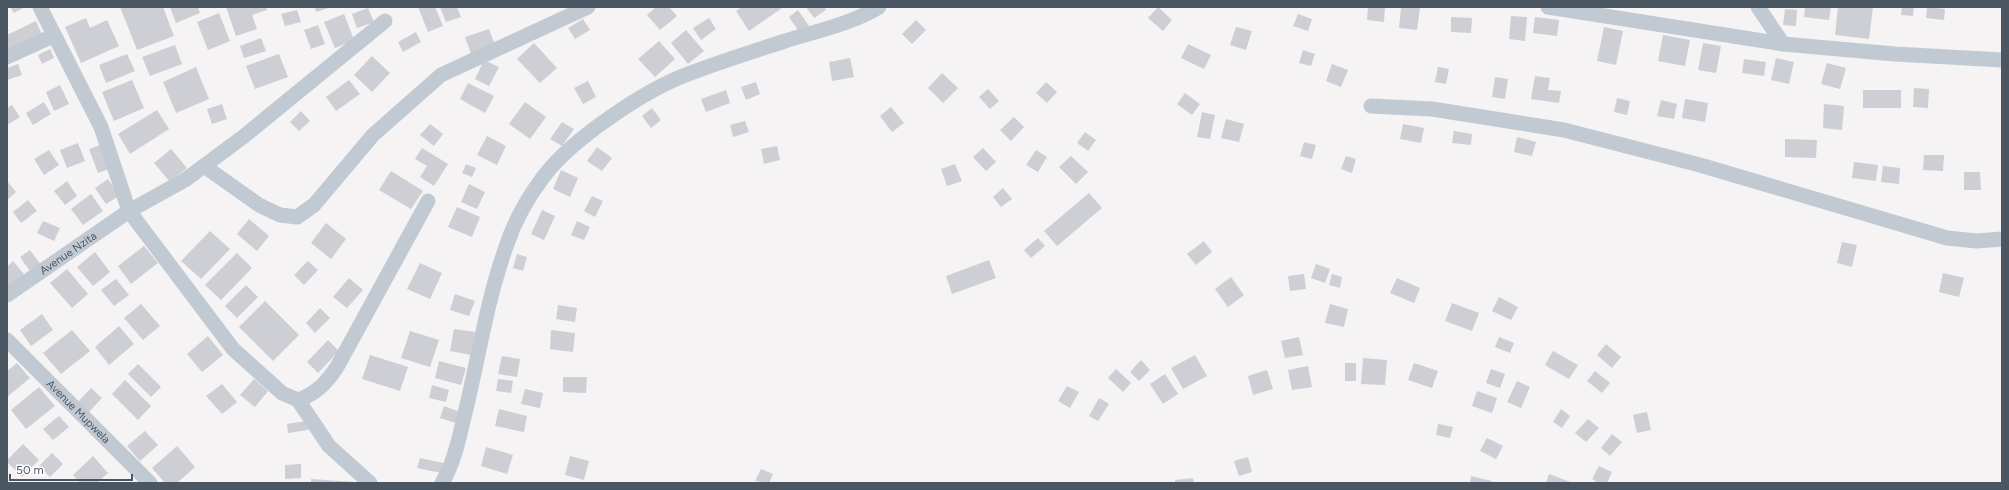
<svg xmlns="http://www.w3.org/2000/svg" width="2009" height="490" viewBox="0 0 2009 490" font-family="Figtree,sans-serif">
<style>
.building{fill:#cdcfd5}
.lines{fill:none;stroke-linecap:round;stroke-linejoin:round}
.street{stroke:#c1cad2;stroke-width:15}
.labels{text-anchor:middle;stroke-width:3;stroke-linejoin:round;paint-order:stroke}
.street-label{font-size:11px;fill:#4a5661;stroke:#fff}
</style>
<rect width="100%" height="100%" fill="#f5f3f3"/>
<path class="building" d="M 10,7 L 25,7 L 14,13 Z
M 120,7 L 163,7 L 174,36 L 137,50 Z
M 170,7 L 198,7 L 200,13 L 176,23 Z
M 226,7 L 266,7 L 267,10 L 252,15 L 257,29 L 236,36 Z
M 315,7 L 332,7 L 316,12 Z
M 418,7 L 435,7 L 443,26 L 428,32 Z
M 440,7 L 457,7 L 461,17 L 446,22 Z
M 656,7 L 669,7 L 677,16 L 660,30 L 647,15 Z
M 742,7 L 781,7 L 782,8 L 749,31 L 736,11 Z
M 806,7 L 824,7 L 826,10 L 814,18 Z
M 1158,7 L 1172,20 L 1163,31 L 1148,18 Z
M 1368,7 L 1385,7 L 1384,22 L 1367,20 Z
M 1401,7 L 1420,8 L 1417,30 L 1399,28 Z
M 1805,7 L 1831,7 L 1829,20 L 1804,17 Z
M 1838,7 L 1873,7 L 1869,39 L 1835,35 Z
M 1902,7 L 1914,7 L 1913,16 L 1901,15 Z
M 1927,7 L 1945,9 L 1944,20 L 1926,18 Z
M 368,8 L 374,22 L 357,28 L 352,14 Z
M 1785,9 L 1797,10 L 1796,26 L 1783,25 Z
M 297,10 L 301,22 L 285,26 L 281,14 Z
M 798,10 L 809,26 L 800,33 L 789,17 Z
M 219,13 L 230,41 L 208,50 L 197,22 Z
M 344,14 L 354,40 L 335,48 L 324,22 Z
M 1298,14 L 1312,19 L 1308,31 L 1293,26 Z
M 1511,16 L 1527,17 L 1525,41 L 1509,39 Z
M 1451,17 L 1472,18 L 1471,33 L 1451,32 Z
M 1535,17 L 1559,20 L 1557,36 L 1533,33 Z
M 86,18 L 90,28 L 107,20 L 119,46 L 81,63 L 65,27 Z
M 709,18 L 716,29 L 701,40 L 693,28 Z
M 583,19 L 590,30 L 575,39 L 568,28 Z
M 916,20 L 926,30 L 912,44 L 902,34 Z
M 36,21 L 46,44 L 7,62 L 7,35 Z
M 318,25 L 325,44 L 311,49 L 304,30 Z
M 1236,27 L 1252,31 L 1246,50 L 1230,45 Z
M 1604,27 L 1623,31 L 1616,65 L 1597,61 Z
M 489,29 L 495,45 L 471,54 L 465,37 Z
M 686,30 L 704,51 L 688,64 L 671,43 Z
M 416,32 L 421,42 L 403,52 L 398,42 Z
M 1663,35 L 1690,40 L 1685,66 L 1658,61 Z
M 261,38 L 266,51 L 244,58 L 240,46 Z
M 659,41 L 675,59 L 655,77 L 638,59 Z
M 534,43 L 557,68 L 540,83 L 517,59 Z
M 1703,43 L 1721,46 L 1716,73 L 1698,70 Z
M 1188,44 L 1211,55 L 1204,69 L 1181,58 Z
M 175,45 L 182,64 L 150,76 L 142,57 Z
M 50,49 L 54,58 L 42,64 L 38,55 Z
M 1303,50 L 1315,54 L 1311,66 L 1299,63 Z
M 127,54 L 135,71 L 106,83 L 99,65 Z
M 279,54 L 288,77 L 255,89 L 246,66 Z
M 372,56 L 390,73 L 372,92 L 354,75 Z
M 850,58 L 854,77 L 832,81 L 829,62 Z
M 1776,58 L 1794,62 L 1789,84 L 1771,80 Z
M 1744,59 L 1766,62 L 1764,76 L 1742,73 Z
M 484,60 L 499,67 L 489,86 L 475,79 Z
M 1827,63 L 1846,68 L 1840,89 L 1821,84 Z
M 18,64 L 22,75 L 7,80 L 7,68 Z
M 1332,64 L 1348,70 L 1341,87 L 1326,81 Z
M 196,67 L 209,99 L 176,113 L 163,82 Z
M 1438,67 L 1449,69 L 1446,84 L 1435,82 Z
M 942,73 L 958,88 L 943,103 L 928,88 Z
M 1535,76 L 1550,78 L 1548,90 L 1561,91 L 1559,103 L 1531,99 Z
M 1495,77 L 1508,79 L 1505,99 L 1492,97 Z
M 132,80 L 144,108 L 114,121 L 102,92 Z
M 349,80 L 360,94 L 336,111 L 326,97 Z
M 588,81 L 596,97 L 583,104 L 574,88 Z
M 756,82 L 760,94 L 746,100 L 741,87 Z
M 1046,82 L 1057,92 L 1047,103 L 1036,93 Z
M 468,83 L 494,96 L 485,113 L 460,99 Z
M 60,85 L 69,104 L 54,111 L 46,92 Z
M 1914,88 L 1929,89 L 1928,108 L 1913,107 Z
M 988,89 L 999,101 L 990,109 L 979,97 Z
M 726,90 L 730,103 L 706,112 L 701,99 Z
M 1863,90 L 1901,90 L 1901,108 L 1863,108 Z
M 1185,93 L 1200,104 L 1192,115 L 1177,104 Z
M 1617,98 L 1630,101 L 1627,115 L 1614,112 Z
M 1685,99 L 1708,103 L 1705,122 L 1682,118 Z
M 1661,100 L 1677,104 L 1674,119 L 1657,116 Z
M 44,102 L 51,114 L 33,125 L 26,113 Z
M 525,102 L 546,117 L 530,139 L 509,124 Z
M 222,104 L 227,119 L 212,124 L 207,109 Z
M 1824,104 L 1844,106 L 1842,130 L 1823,128 Z
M 12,105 L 20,117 L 7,125 L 7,108 Z
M 891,107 L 904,123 L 892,132 L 880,116 Z
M 652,108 L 661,120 L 651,128 L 642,116 Z
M 157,110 L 169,129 L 130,154 L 118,134 Z
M 301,111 L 310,121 L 299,131 L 290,122 Z
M 1202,112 L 1215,115 L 1210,139 L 1197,137 Z
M 1014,117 L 1024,127 L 1011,141 L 1000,130 Z
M 1226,119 L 1244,124 L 1239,142 L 1221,138 Z
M 745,121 L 749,132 L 733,137 L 730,125 Z
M 562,122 L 574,129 L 562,146 L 550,139 Z
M 430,124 L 443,134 L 434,146 L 420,135 Z
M 1403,124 L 1424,128 L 1421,143 L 1400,139 Z
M 1454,131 L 1472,134 L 1471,145 L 1452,143 Z
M 1085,132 L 1096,140 L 1088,151 L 1077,143 Z
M 487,136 L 506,146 L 497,165 L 477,155 Z
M 1517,137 L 1536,142 L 1532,156 L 1514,152 Z
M 1785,139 L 1817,140 L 1816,158 L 1785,157 Z
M 1304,142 L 1316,145 L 1312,159 L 1300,156 Z
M 78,143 L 85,161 L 67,168 L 60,150 Z
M 100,145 L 109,169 L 98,173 L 89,149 Z
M 777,146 L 780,160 L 764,164 L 761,149 Z
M 597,147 L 612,158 L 602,171 L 587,161 Z
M 422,148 L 448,164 L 434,186 L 420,177 L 427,166 L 415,159 Z
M 983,148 L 996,162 L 986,171 L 973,157 Z
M 171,149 L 187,168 L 170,182 L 154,163 Z
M 49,150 L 59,165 L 44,175 L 34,159 Z
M 1036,150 L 1047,157 L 1038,172 L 1026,165 Z
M 1924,155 L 1944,155 L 1943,171 L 1923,170 Z
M 1071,156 L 1088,172 L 1076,184 L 1059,167 Z
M 1346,156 L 1356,159 L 1352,173 L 1341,169 Z
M 1854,162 L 1878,165 L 1876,181 L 1852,178 Z
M 466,164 L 476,168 L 472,177 L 462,173 Z
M 955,164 L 962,181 L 947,186 L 941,169 Z
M 1883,166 L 1900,168 L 1899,184 L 1881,182 Z
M 561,170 L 578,178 L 570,197 L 553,189 Z
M 391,171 L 423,191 L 411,209 L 379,190 Z
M 1964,172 L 1980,172 L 1981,190 L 1964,190 Z
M 108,179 L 119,196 L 106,204 L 95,188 Z
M 7,181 L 16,192 L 7,200 Z
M 67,181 L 77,196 L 65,205 L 54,191 Z
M 469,184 L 485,192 L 477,209 L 461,202 Z
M 1003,188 L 1012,199 L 1001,207 L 993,197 Z
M 1089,193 L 1102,208 L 1057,246 L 1044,231 Z
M 91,194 L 103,211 L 83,225 L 71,209 Z
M 592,196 L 603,201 L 595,217 L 584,211 Z
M 28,200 L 37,211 L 21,223 L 13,212 Z
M 457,207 L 480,217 L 472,237 L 448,227 Z
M 542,210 L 555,216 L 544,240 L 531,234 Z
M 249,219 L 269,236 L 257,251 L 237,234 Z
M 43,221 L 60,228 L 54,241 L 37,233 Z
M 577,221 L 590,227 L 584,240 L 571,235 Z
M 326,223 L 346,239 L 331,259 L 311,243 Z
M 210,231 L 230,249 L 201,279 L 181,261 Z
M 1038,238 L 1045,246 L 1031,258 L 1024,250 Z
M 1204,241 L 1212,252 L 1196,265 L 1187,254 Z
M 1842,242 L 1857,245 L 1852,267 L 1837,263 Z
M 144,246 L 158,263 L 131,284 L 118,266 Z
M 30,250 L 42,266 L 32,274 L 20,257 Z
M 95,252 L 110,272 L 93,286 L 77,267 Z
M 237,253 L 252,268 L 221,300 L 205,285 Z
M 517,254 L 527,257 L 523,271 L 513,268 Z
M 989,260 L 996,278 L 952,294 L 946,276 Z
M 13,261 L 24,274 L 7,289 L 7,267 Z
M 308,261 L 318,270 L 304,285 L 294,275 Z
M 420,263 L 442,273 L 430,299 L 407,289 Z
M 1316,264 L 1330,269 L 1325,283 L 1311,278 Z
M 67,269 L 88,294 L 72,308 L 50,283 Z
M 1943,273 L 1964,278 L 1959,297 L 1939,292 Z
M 1304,274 L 1306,289 L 1290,291 L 1288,276 Z
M 1332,274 L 1342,277 L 1340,288 L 1329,285 Z
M 1231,277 L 1244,295 L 1228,307 L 1215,289 Z
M 349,278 L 363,290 L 347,308 L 333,297 Z
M 1397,278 L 1420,288 L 1414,303 L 1390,293 Z
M 116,279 L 129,295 L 114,306 L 101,290 Z
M 246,285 L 258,297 L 237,318 L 225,306 Z
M 455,294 L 475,301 L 469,316 L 450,310 Z
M 1499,297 L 1518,307 L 1511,320 L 1492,311 Z
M 265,301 L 299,335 L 273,361 L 239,327 Z
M 1452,303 L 1479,313 L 1472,331 L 1445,321 Z
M 141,304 L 160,326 L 143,340 L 124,318 Z
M 1330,304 L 1348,309 L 1344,327 L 1325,323 Z
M 558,305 L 577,308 L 575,322 L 556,319 Z
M 320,308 L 330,318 L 315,333 L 306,323 Z
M 42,314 L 53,330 L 31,346 L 20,330 Z
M 119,326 L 134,344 L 109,365 L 95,347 Z
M 454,329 L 475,332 L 471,355 L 450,351 Z
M 72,330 L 90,351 L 61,374 L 43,353 Z
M 551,330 L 575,333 L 573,352 L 550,349 Z
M 410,331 L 439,340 L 430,367 L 401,358 Z
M 208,336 L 223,355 L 202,372 L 187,354 Z
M 1299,337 L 1303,355 L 1285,358 L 1281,341 Z
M 1499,337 L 1514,343 L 1510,353 L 1495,347 Z
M 328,340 L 339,351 L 318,373 L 307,362 Z
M 1606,344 L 1621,357 L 1612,368 L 1597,355 Z
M 1553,351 L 1578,365 L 1569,379 L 1545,365 Z
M 370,355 L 408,367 L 400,391 L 362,379 Z
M 1195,355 L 1207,376 L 1183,389 L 1171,368 Z
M 502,356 L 520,359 L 517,377 L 498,374 Z
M 1363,358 L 1387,360 L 1385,385 L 1361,384 Z
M 1141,360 L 1150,370 L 1139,381 L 1130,372 Z
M 439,361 L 466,368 L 461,385 L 435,378 Z
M 17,363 L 30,378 L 7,397 L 7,371 Z
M 1345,363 L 1356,363 L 1356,381 L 1345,381 Z
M 1414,363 L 1438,371 L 1432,388 L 1408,380 Z
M 138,364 L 161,387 L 151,397 L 128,374 Z
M 1308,366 L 1312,387 L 1292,390 L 1288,370 Z
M 1116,369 L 1131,383 L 1123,392 L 1108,378 Z
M 1491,369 L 1505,374 L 1500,388 L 1486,383 Z
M 1267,370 L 1273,389 L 1253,395 L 1248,376 Z
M 1595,371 L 1610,383 L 1602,393 L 1587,381 Z
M 1165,374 L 1178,394 L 1163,404 L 1150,384 Z
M 563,377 L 587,377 L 586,393 L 563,392 Z
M 254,379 L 268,391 L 255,407 L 240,395 Z
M 498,379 L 513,381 L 511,393 L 496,391 Z
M 125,380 L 151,406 L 138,420 L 112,394 Z
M 1517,381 L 1530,387 L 1521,408 L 1507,402 Z
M 222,384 L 237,402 L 222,414 L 206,396 Z
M 432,385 L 449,390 L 446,402 L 429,398 Z
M 1067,386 L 1079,392 L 1070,408 L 1058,401 Z
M 39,387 L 55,406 L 26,429 L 11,410 Z
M 91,388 L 102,398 L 87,414 L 76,404 Z
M 525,389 L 543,393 L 540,408 L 521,404 Z
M 1477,391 L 1497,398 L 1492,413 L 1472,406 Z
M 1099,398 L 1109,404 L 1098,421 L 1089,416 Z
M 444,406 L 460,412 L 456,423 L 440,418 Z
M 499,409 L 527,416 L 524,432 L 495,426 Z
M 1561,409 L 1570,416 L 1562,428 L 1553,422 Z
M 1647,412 L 1651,430 L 1637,433 L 1633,415 Z
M 59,416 L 69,427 L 53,440 L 43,429 Z
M 1588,419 L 1599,428 L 1586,442 L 1575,433 Z
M 307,421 L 308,430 L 288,433 L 287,424 Z
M 1438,424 L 1453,427 L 1450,438 L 1436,435 Z
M 145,431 L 158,445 L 140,461 L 127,446 Z
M 1612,434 L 1622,442 L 1610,456 L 1601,448 Z
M 1487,438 L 1503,446 L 1496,459 L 1480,451 Z
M 23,444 L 39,460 L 22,477 L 7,462 L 7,460 Z
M 177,446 L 195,467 L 177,483 L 165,483 L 152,468 Z
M 486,447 L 513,455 L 507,474 L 481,466 Z
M 52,453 L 63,464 L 50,477 L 39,466 Z
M 93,456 L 108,473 L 97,483 L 80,483 L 73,475 Z
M 570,456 L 589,461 L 584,480 L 565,475 Z
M 1248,457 L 1252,472 L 1239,476 L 1234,461 Z
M 420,458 L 443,463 L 441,473 L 417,468 Z
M 301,464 L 301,478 L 285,479 L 285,465 Z
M 1599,466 L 1612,472 L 1607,483 L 1599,483 L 1592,479 Z
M 761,469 L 773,474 L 769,483 L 755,481 Z
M 1549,474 L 1573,483 L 1546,483 Z
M 1471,476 L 1492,481 L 1491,483 L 1470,483 Z
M 1193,478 L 1194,483 L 1175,483 L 1175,480 Z
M 311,479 L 355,482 L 355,483 L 311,483 Z"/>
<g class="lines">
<g class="street">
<path d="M 40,7 L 101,127 L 129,211 L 233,349 L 282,393 L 298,400 L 329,446 L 370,483"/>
<path d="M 1548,7 L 1783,44 L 1895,54 L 2002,60"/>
<path d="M 1758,7 L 1783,44"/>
<path d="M 7,57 L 53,36"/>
<path d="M 1371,106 L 1432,109 L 1564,130 L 1700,165 L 1947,238 L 1977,241 L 2002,239"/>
<path d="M 204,166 L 259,205 L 280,215 L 297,217 L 314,205 L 373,135 L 441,75 L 588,7"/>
<path id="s1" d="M 7,295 L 129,211 L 185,180 L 243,137 L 385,21"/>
<path id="s2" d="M 7,340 L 150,483"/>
<path d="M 298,400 C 316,394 327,382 337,367 L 428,201"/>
<path d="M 442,483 C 455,462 460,433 466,409 C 479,355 487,300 506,247 C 514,222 528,197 544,176 C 572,139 645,90 688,74 C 719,62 751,52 782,42 C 815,31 849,25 879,7"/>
</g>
</g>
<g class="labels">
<g class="street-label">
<text dy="4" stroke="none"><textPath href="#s1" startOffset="74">Avenue Nzita</textPath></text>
<text dy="4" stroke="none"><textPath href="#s2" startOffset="101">Avenue Mupwela</textPath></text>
</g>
</g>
<rect width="2009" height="490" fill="none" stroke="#4a5661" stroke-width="16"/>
<path d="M10 474v6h122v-6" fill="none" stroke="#4a5661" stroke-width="2"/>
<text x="16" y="474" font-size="12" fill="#4a5661" stroke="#ffffff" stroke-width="3" paint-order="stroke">50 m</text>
</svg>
